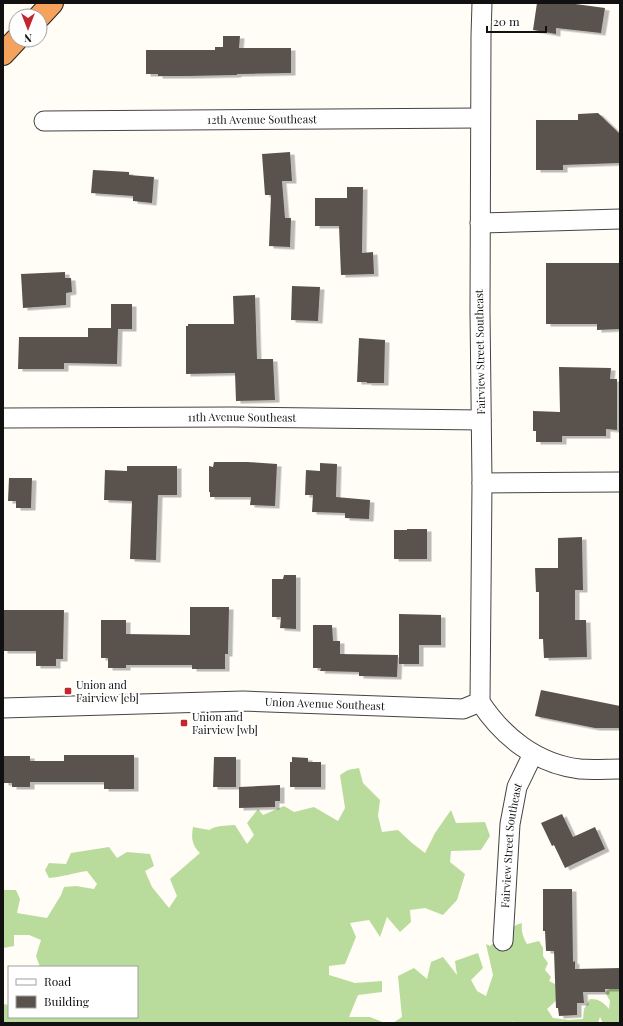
<svg xmlns="http://www.w3.org/2000/svg" width="623" height="1026" viewBox="0 0 623 1026" font-family="'Playfair Display',serif">
<style>
.forest{fill:#b9dc9c}
.building{fill:#5a524d;filter:url(#shadow)}
.lines{fill:none;stroke-linecap:round;stroke-linejoin:round}
.minor-casing{stroke:#444;stroke-width:21}
.highway-casing{stroke:#222;stroke-width:24}
.minor{stroke:#fff;stroke-width:19}
.highway{stroke:#f5a25d;stroke-width:22}
.poi-dot{fill:#c4262e;stroke:#fff;stroke-width:1.5}
.labels{text-anchor:middle;stroke-width:4;stroke-linejoin:round;paint-order:stroke}
.street-label{font-size:11px;fill:#111;stroke:#fff}
.poi-label{font-size:11px;fill:#111;stroke:#fff;text-anchor:start}
</style>
<defs>
<filter id="shadow"><feDropShadow dx="4.5" dy="2.5" stdDeviation="0" flood-color="#0004"/></filter>
</defs>
<rect width="100%" height="100%" fill="#fffdf5"/>
<path class="forest" d="M 359,768 L 363,783 L 380,800 L 378,816 L 382,832 L 398,830 L 412,843 L 425,853 L 435,833 L 451,810 L 456,823 L 485,822 L 490,836 L 481,850 L 451,851 L 450,862 L 465,874 L 457,900 L 443,915 L 425,908 L 410,910 L 411,922 L 400,932 L 387,917 L 380,937 L 369,920 L 350,923 L 356,937 L 345,964 L 329,966 L 329,975 L 355,983 L 382,981 L 382,992 L 358,995 L 349,1017 L 370,1017 L 385,1023 L 3,1023 L 3,1004 L 9,1005 L 9,1017 L 137,1017 L 137,967 L 40,967 L 36,956 L 41,940 L 29,935 L 14,935 L 14,946 L 3,948 L 3,890 L 16,890 L 20,899 L 17,913 L 47,918 L 61,895 L 64,887 L 76,886 L 94,889 L 97,884 L 87,871 C 74,873 62,877 49,878 L 45,870 L 49,863 L 66,864 L 71,853 L 109,847 L 117,858 L 127,852 L 150,854 L 154,866 L 145,871 L 152,887 L 169,908 L 177,896 L 170,879 L 200,853 C 192,845 191,838 193,827 L 209,830 C 217,825 225,826 235,825 L 247,844 L 254,835 L 247,823 L 258,809 L 263,815 L 284,806 L 294,812 L 314,807 L 338,821 L 345,808 L 340,775 L 348,770 Z
M 522,923 C 521,931 523,938 527,944 L 539,941 L 543,948 L 543,956 L 548,963 L 545,970 L 551,977 L 549,981 L 559,986 L 559,998 L 547,1009 L 553,1018 L 568,1020 L 583,1019 L 584,1009 L 590,999 C 599,999 603,1002 609,1009 L 610,1001 L 605,992 L 614,986 L 620,990 L 620,1023 L 603,1023 L 600,1017 L 598,1023 L 564,1023 L 561,1021 L 561,1023 L 514,1023 L 513,1021 L 512,1023 L 393,1023 L 402,1017 L 398,976 L 414,968 L 427,979 L 431,962 L 443,957 L 457,975 L 455,961 L 478,953 L 483,968 L 471,980 L 477,991 L 486,996 L 493,975 L 486,944 L 490,946 L 516,925 Z"/>
<path class="building" d="M 537,3 L 568,3 L 605,8 L 601,33 L 556,28 L 556,34 L 533,30 Z
M 223,36 L 240,36 L 239,48 L 291,48 L 291,73 L 237,74 L 237,75 L 188,76 L 158,76 L 158,74 L 146,74 L 146,50 L 215,50 L 215,47 L 223,47 Z
M 598,113 L 620,134 L 620,163 L 563,165 L 563,170 L 536,170 L 536,120 L 578,120 L 578,114 Z
M 290,152 L 292,181 L 282,181 L 285,218 L 291,218 L 290,247 L 269,246 L 271,195 L 265,195 L 262,154 Z
M 93,170 L 129,172 L 129,175 L 154,177 L 152,203 L 133,201 L 133,196 L 91,193 Z
M 347,187 L 363,187 L 362,253 L 373,252 L 374,274 L 341,275 L 339,226 L 315,226 L 315,198 L 347,198 Z
M 546,263 L 620,263 L 620,329 L 597,330 L 597,324 L 546,324 Z
M 65,272 L 65,278 L 71,278 L 72,292 L 66,293 L 66,305 L 23,308 L 21,274 Z
M 292,286 L 320,287 L 318,321 L 291,320 Z
M 255,295 L 257,359 L 273,359 L 275,400 L 236,401 L 235,373 L 186,374 L 186,326 L 188,326 L 188,324 L 234,324 L 233,296 Z
M 111,304 L 132,304 L 132,329 L 118,329 L 117,364 L 64,363 L 64,369 L 18,369 L 19,337 L 88,337 L 88,328 L 111,328 Z
M 359,338 L 385,340 L 384,383 L 367,383 L 367,382 L 357,382 Z
M 559,367 L 611,368 L 610,379 L 617,379 L 617,430 L 606,429 L 606,436 L 562,436 L 562,442 L 536,442 L 536,431 L 533,431 L 533,411 L 560,412 Z
M 214,462 L 247,462 L 277,464 L 275,506 L 250,505 L 251,497 L 210,497 L 210,492 L 209,492 L 209,466 L 213,467 Z
M 320,463 L 337,464 L 336,497 L 370,500 L 369,519 L 345,518 L 345,513 L 312,512 L 313,495 L 305,495 L 306,470 L 320,471 Z
M 127,466 L 177,466 L 177,495 L 158,495 L 156,560 L 130,559 L 132,501 L 104,500 L 105,470 L 127,471 Z
M 9,478 L 32,478 L 31,508 L 16,508 L 16,501 L 8,501 Z
M 407,529 L 427,529 L 427,559 L 394,559 L 394,530 L 407,530 Z
M 582,537 L 583,590 L 575,590 L 575,620 L 586,620 L 587,657 L 544,658 L 543,639 L 539,639 L 539,592 L 536,592 L 535,568 L 558,568 L 558,538 Z
M 284,575 L 296,575 L 296,629 L 280,628 L 281,617 L 272,617 L 272,579 L 283,579 Z
M 190,607 L 229,607 L 228,654 L 225,654 L 225,669 L 192,669 L 192,665 L 126,665 L 126,668 L 108,668 L 108,658 L 101,658 L 101,620 L 126,620 L 126,634 L 190,635 Z
M 3,610 L 64,610 L 63,659 L 56,659 L 56,666 L 36,666 L 36,651 L 3,651 Z
M 399,614 L 441,615 L 441,645 L 419,645 L 419,664 L 399,664 Z
M 313,625 L 332,625 L 333,641 L 340,641 L 340,654 L 398,655 L 397,677 L 359,676 L 359,672 L 320,671 L 321,668 L 313,668 Z
M 541,690 L 620,706 L 620,728 L 595,728 L 535,716 Z
M 64,755 L 134,755 L 134,789 L 104,789 L 104,782 L 30,782 L 30,787 L 12,787 L 12,783 L 4,783 L 3,756 L 30,756 L 30,761 L 64,761 Z
M 214,757 L 236,757 L 236,787 L 213,787 Z
M 292,757 L 308,758 L 308,762 L 321,762 L 321,787 L 290,787 L 290,762 L 292,762 Z
M 280,785 L 280,801 L 275,801 L 275,807 L 239,808 L 239,787 Z
M 562,814 L 573,837 L 595,827 L 605,849 L 565,868 L 554,845 L 552,846 L 541,823 Z
M 543,889 L 572,889 L 573,962 L 575,961 L 575,969 L 620,968 L 620,989 L 605,989 L 605,992 L 583,992 L 584,1003 L 577,1003 L 577,1015 L 559,1016 L 558,1008 L 556,1008 L 554,951 L 546,951 L 545,931 L 543,931 Z"/>
<g class="lines">
<g class="minor-casing">
<g id="minor">
<path id="s1" d="M 44,121 L 480,118"/>
<path d="M 480,223 L 620,219"/>
<path id="s2" d="M 3,418 L 232,417 L 481,420"/>
<path d="M 482,483 L 620,482"/>
<path d="M 480,702 L 482,483 L 480,311 L 481,36 L 482,3"/>
<path d="M 480,702 C 503,737 537,764 580,769 C 593,770 607,769 620,769"/>
<path id="s3" d="M 3,708 L 243,701 L 463,709 L 480,702"/>
<path id="s4" d="M 503,941 L 510,824 L 517,787 L 533,754"/>
</g>
</g>
<g class="highway-casing">
<path id="highway" d="M 40,16 L 52,3
M 3,54 L 16,40"/>
</g>
<use href="#minor" class="minor"/>
<use href="#highway" class="highway"/>
</g>
<g class="poi-dot">
<rect x="64" y="687" width="8" height="8" rx="2"/>
<rect x="180" y="719" width="8" height="8" rx="2"/>
</g>
<g class="labels">
<g class="street-label">
<text dy="4" stroke="none"><textPath href="#s1" startOffset="218">12th Avenue Southeast</textPath></text>
<text transform="translate(480 352) rotate(-91)" y="4">Fairview Street Southeast</text>
<text dy="4" stroke="none"><textPath href="#s2" startOffset="239">11th Avenue Southeast</textPath></text>
<text dy="4" stroke="none"><textPath href="#s3" startOffset="322">Union Avenue Southeast</textPath></text>
<text dy="4" stroke="none"><textPath href="#s4" startOffset="96">Fairview Street Southeast</textPath></text>
</g>
<g class="poi-label">
<text x="76" y="689">Union and<tspan x="76" dy="13">Fairview [eb]</tspan></text>
<text x="192" y="721">Union and<tspan x="192" dy="13">Fairview [wb]</tspan></text>
</g>
</g>
<rect width="623" height="1026" fill="none" stroke="#111111" stroke-width="8"/>
<rect x="8" y="966" width="130" height="52" fill="#ffffff" stroke="#a0a0a0"/>
<rect x="16" y="979" width="20" height="6" fill="#ffffff" stroke="#a0a0a0"/>
<text x="44" y="986" font-size="12" fill="#111111">Road</text>
<rect x="16" y="996" width="20" height="12" fill="#5a524d" stroke="#a0a0a0"/>
<text x="44" y="1006" font-size="12" fill="#111111">Building</text>
<g transform="translate(28 28) rotate(180)"><circle r="19" fill="#ffffff" stroke="#a0a0a0"/>
<path d="M0-3L7 15L0 10L-7 15Z" fill="#c4262e"/>
<text y="-6" font-size="11" font-weight="bold" text-anchor="middle" fill="#111111">N</text>
</g>
<path d="M487 26v6h59v-6" fill="none" stroke="#111111" stroke-width="2"/>
<text x="493" y="26" font-size="12" fill="#111111" stroke="#ffffff" stroke-width="3" paint-order="stroke">20 m</text>
</svg>
